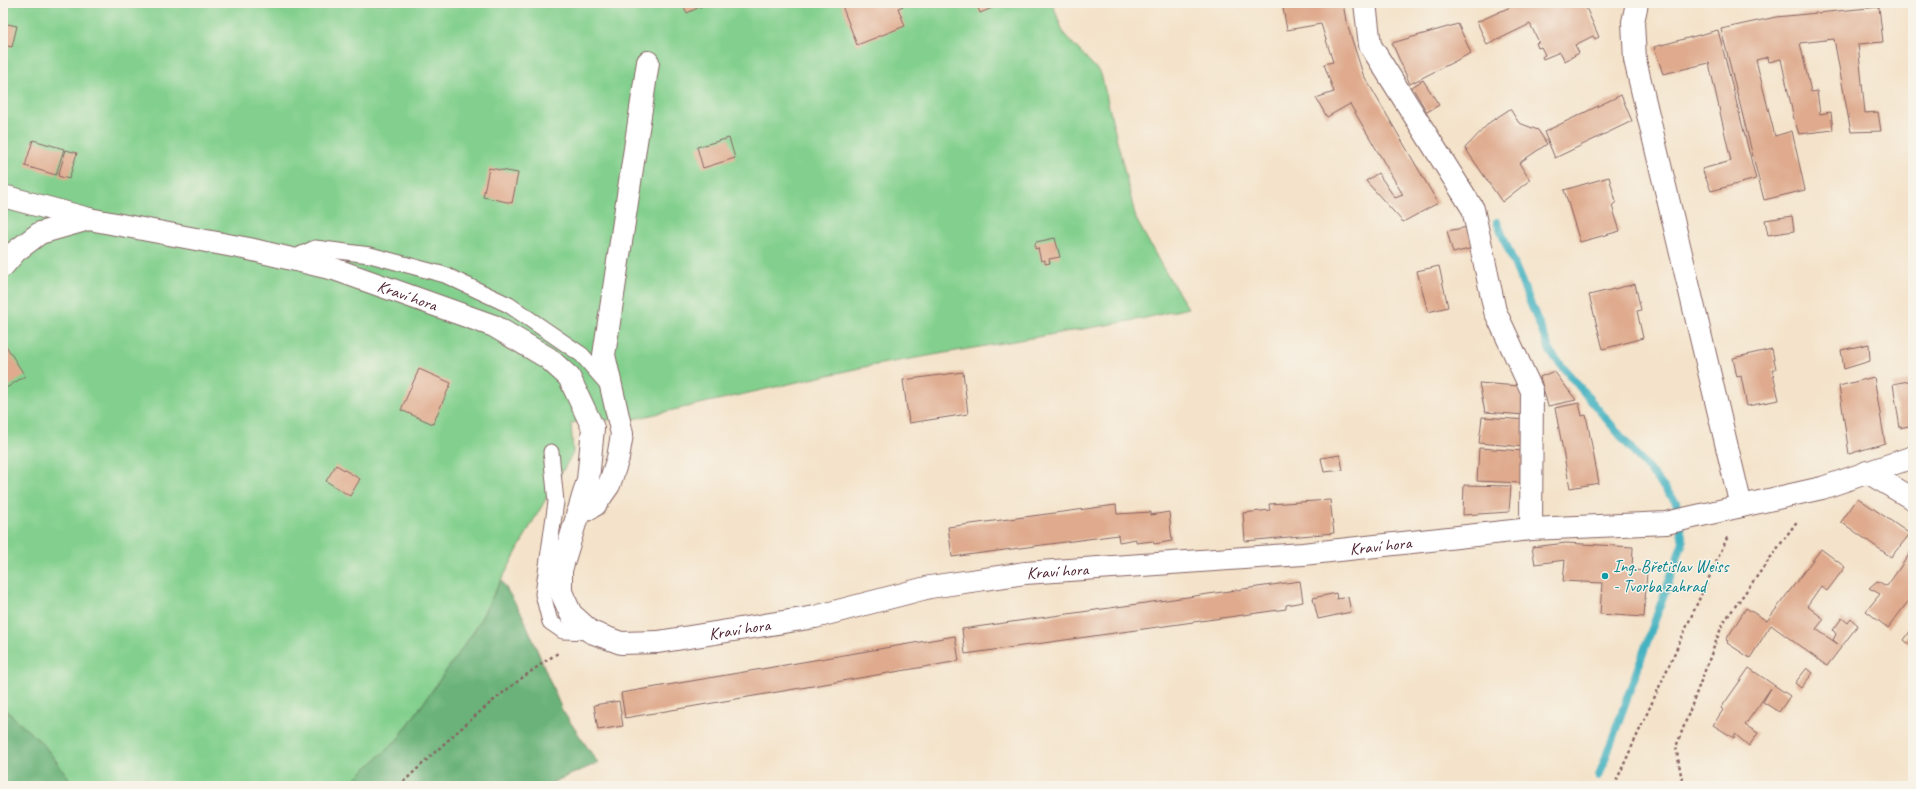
<svg xmlns="http://www.w3.org/2000/svg" width="1916" height="789" viewBox="0 0 1916 789" font-family="Caveat,sans-serif">
<style>
.green{fill:#83d08e;stroke:#66785c}
.forest{fill:#6ab279;stroke:#5a6852}
.lines{fill:none;stroke-linecap:round;stroke-linejoin:round}
.stream{stroke:#45b2c1;stroke-width:8}
.building{fill:#dfaa8d}
.lane-casing{stroke:#866463;stroke-width:17}
.street-casing{stroke:#866463;stroke-width:24}
.path{stroke:#866463;stroke-width:2.5;stroke-dasharray:3 3;stroke-linecap:butt}
.lane{stroke:#fff;stroke-width:15}
.street{stroke:#fff;stroke-width:22}
.culture-dot{fill:#0f9aa8;stroke:#f7f3e8;stroke-width:1.5}
.labels{text-anchor:middle;stroke-width:3;stroke-linejoin:round;paint-order:stroke}
.street-label{font-size:17px;fill:#4a1f2b;stroke:#f7f3e8}
.culture-label{font-size:17px;fill:#0d838f;stroke:#f7f3e8;text-anchor:start}
</style>
<rect width="100%" height="100%" fill="#f7f3e8"/>
<filter id="ink" filterUnits="userSpaceOnUse"><feTurbulence type="fractalNoise" baseFrequency=".025" numOctaves="2"/><feDisplacementMap in="SourceGraphic" scale="8" xChannelSelector="R" yChannelSelector="G"/><feConvolveMatrix kernelMatrix="1 2 1 2 8 2 1 2 1" color-interpolation-filters="sRGB"/></filter>
<filter id="wash" filterUnits="userSpaceOnUse"><feTurbulence type="fractalNoise" baseFrequency=".012" numOctaves="4" result="noise"/><feDisplacementMap in="SourceGraphic" scale="16" xChannelSelector="R" yChannelSelector="G"/><feGaussianBlur stdDeviation="0.9" result="paint"/><feColorMatrix in="noise" values="0 0 0 0 0 0 0 0 0 0 0 0 0 0 0 0 0 1.4 0 .05"/><feComposite in="paint" operator="in"/></filter>
<g filter="url(#wash)">
<rect width="100%" height="100%" fill="#f4e3ca"/>
<path class="green" d="M 3,3 L 1052,3 L 1064,34 L 1101,74 L 1136,219 L 1163,268 L 1188,308 L 1141,319 L 864,367 L 629,420 L 589,420 L 571,423 L 573,453 L 532,523 L 475,630 L 398,739 L 347,786 L 75,786 L 43,744 L 17,721 L 3,706 Z"/>
<path class="forest" d="M 501,580 L 523,616 L 562,710 L 598,763 L 544,786 L 347,786 L 398,739 L 475,630 Z
M 3,706 L 17,721 L 43,744 L 75,786 L 3,786 Z"/>
<g class="lines">
<path class="stream" d="M 1497,222 L 1551,353 L 1676,502 L 1683,542 L 1599,776"/>
</g>
<g id="blocks">
<path class="building" d="M 682,3 L 708,3 L 687,13 Z
M 841,3 L 911,3 L 898,8 L 905,26 L 857,45 Z
M 976,3 L 1004,3 L 980,13 Z
M 1282,3 L 1343,3 L 1346,21 L 1363,74 L 1438,203 L 1403,222 L 1366,181 L 1378,173 L 1395,198 L 1403,195 L 1350,104 L 1327,117 L 1316,98 L 1334,92 L 1324,64 L 1333,62 L 1321,24 L 1287,30 Z
M 1519,3 L 1584,3 L 1599,37 L 1595,39 L 1593,36 L 1575,45 L 1579,53 L 1565,61 L 1560,52 L 1543,59 L 1542,57 L 1545,55 L 1541,47 L 1538,48 L 1536,43 L 1539,42 L 1530,24 L 1487,45 L 1477,22 Z
M 1879,7 L 1883,42 L 1858,44 L 1865,113 L 1878,112 L 1881,131 L 1851,132 L 1834,39 L 1800,43 L 1811,92 L 1817,91 L 1820,114 L 1831,112 L 1833,130 L 1799,134 L 1794,119 L 1781,59 L 1769,62 L 1768,57 L 1756,60 L 1775,136 L 1792,131 L 1805,190 L 1764,200 L 1721,29 L 1776,17 Z
M 3,23 L 17,26 L 12,47 L 3,45 Z
M 1458,24 L 1471,53 L 1410,84 L 1392,43 Z
M 1718,30 L 1756,179 L 1711,191 L 1702,169 L 1731,161 L 1709,63 L 1663,74 L 1654,47 Z
M 1423,80 L 1439,105 L 1427,112 L 1412,87 Z
M 1621,95 L 1632,121 L 1555,158 L 1544,132 Z
M 1510,109 L 1519,123 L 1538,130 L 1547,144 L 1519,163 L 1530,180 L 1502,202 L 1465,148 L 1490,122 Z
M 729,138 L 735,158 L 703,168 L 697,147 Z
M 33,140 L 64,149 L 56,175 L 25,166 Z
M 66,150 L 77,153 L 69,179 L 58,176 Z
M 489,168 L 518,173 L 512,203 L 483,197 Z
M 1609,177 L 1616,202 L 1612,206 L 1620,231 L 1580,242 L 1564,190 Z
M 1792,216 L 1794,231 L 1768,235 L 1765,220 Z
M 1468,227 L 1473,248 L 1453,253 L 1447,231 Z
M 1055,238 L 1060,257 L 1049,259 L 1050,263 L 1045,264 L 1045,260 L 1041,261 L 1038,248 L 1035,249 L 1035,245 L 1036,242 Z
M 1439,266 L 1448,307 L 1428,312 L 1417,271 Z
M 1635,284 L 1641,310 L 1637,311 L 1643,338 L 1603,349 L 1589,295 Z
M 3,341 L 25,376 L 3,390 Z
M 1869,344 L 1870,361 L 1844,369 L 1841,350 Z
M 1772,349 L 1776,369 L 1772,369 L 1779,400 L 1747,406 L 1741,376 L 1737,377 L 1733,358 Z
M 419,369 L 451,383 L 433,424 L 401,410 Z
M 1554,371 L 1576,400 L 1548,406 L 1540,377 Z
M 963,372 L 968,414 L 909,423 L 903,380 Z
M 1874,377 L 1885,443 L 1849,454 L 1839,386 Z
M 1913,380 L 1913,425 L 1900,428 L 1893,384 Z
M 1479,383 L 1519,386 L 1525,415 L 1485,412 Z
M 1579,403 L 1582,416 L 1586,415 L 1599,483 L 1570,488 L 1555,408 Z
M 1482,417 L 1528,420 L 1525,447 L 1479,443 Z
M 1479,448 L 1524,451 L 1521,483 L 1477,481 Z
M 1340,455 L 1343,470 L 1324,472 L 1321,458 Z
M 336,465 L 360,479 L 350,496 L 326,481 Z
M 1464,485 L 1511,486 L 1509,512 L 1463,515 Z
M 1858,498 L 1910,534 L 1891,557 L 1841,522 Z
M 1330,500 L 1334,533 L 1245,541 L 1243,513 L 1270,510 L 1269,504 Z
M 1116,505 L 1117,514 L 1151,512 L 1151,515 L 1169,512 L 1172,541 L 1154,544 L 1153,541 L 1136,543 L 1136,539 L 1119,542 L 1118,535 L 952,557 L 948,527 Z
M 1566,543 L 1633,547 L 1632,570 L 1647,571 L 1644,617 L 1600,614 L 1602,583 L 1563,581 L 1565,560 L 1535,564 L 1532,547 Z
M 1821,549 L 1845,567 L 1827,591 L 1821,586 L 1807,606 L 1824,619 L 1816,629 L 1839,645 L 1833,640 L 1836,634 L 1833,630 L 1842,618 L 1848,623 L 1851,619 L 1858,625 L 1827,666 L 1771,625 L 1750,658 L 1727,643 L 1728,641 L 1726,640 L 1746,608 L 1767,621 Z
M 1913,549 L 1913,595 L 1888,628 L 1866,611 L 1880,594 L 1869,588 L 1877,581 L 1887,586 Z
M 1300,581 L 1303,602 L 1286,605 L 1286,609 L 965,654 L 962,629 Z
M 1336,593 L 1337,599 L 1348,597 L 1351,612 L 1318,619 L 1313,598 Z
M 1913,627 L 1913,645 L 1912,647 L 1904,640 Z
M 955,636 L 959,661 L 625,718 L 621,693 Z
M 1749,668 L 1790,696 L 1779,712 L 1763,702 L 1771,688 L 1745,725 L 1758,733 L 1749,746 L 1735,734 L 1734,738 L 1713,725 L 1723,710 L 1721,708 Z
M 1807,668 L 1813,673 L 1801,688 L 1795,683 Z
M 619,701 L 623,726 L 598,730 L 594,705 Z"/>
</g>
</g>
<g filter="url(#ink)">
<use href="#blocks" fill-opacity="0" stroke="#866463" stroke-width="1"/>
<g class="lines">
<g class="lane-casing">
<path id="lane" d="M 291,259 L 315,248 L 370,255 L 445,275 L 509,305 L 582,355 L 610,387
M 551,452 L 556,502 L 543,594 L 550,622 L 563,631 L 591,632"/>
</g>
<g class="street-casing">
<g id="street">
<path d="M 1365,3 L 1370,45 L 1473,209 L 1495,311 L 1532,391 L 1531,529"/>
<path d="M 1637,3 L 1633,22 L 1635,60 L 1741,506"/>
<path id="s1" d="M 3,196 L 89,219 L 249,249 L 334,269 L 494,326 L 548,358 L 569,377 L 593,428 L 588,480 L 561,570 L 561,592 L 571,614 L 591,632 L 621,643 L 658,642 L 815,617 L 930,587 L 1025,573 L 1303,554 L 1531,529 L 1666,523 L 1822,488 L 1913,457"/>
<path d="M 3,266 L 16,251 L 40,233 L 89,219"/>
<path d="M 1867,472 L 1913,499"/>
<path d="M 577,515 L 595,505 L 609,485 L 618,458 L 622,434 L 604,355 L 648,62"/>
</g>
</g>
<path class="path" d="M 399,786 C 449,739 500,690 558,653
M 1614,786 L 1728,536
M 1683,786 L 1676,747 L 1723,623 L 1798,520"/>
<use href="#lane" class="lane"/>
<use href="#street" class="street"/>
</g>
</g>
<circle class="culture-dot" cx="1605" cy="576" r="4"/>
<g class="labels">
<g class="street-label">
<text dy="6" stroke="none"><textPath href="#s1" startOffset="417">Kraví hora</textPath></text>
<text dy="6" stroke="none"><textPath href="#s1" startOffset="1675">Kraví hora</textPath></text>
<text dy="6" stroke="none"><textPath href="#s1" startOffset="1351">Kraví hora</textPath></text>
<text dy="6" stroke="none"><textPath href="#s1" startOffset="1027">Kraví hora</textPath></text>
</g>
<g class="culture-label">
<text x="1613" y="572">Ing. Břetislav Weiss<tspan x="1613" dy="20">- Tvorba zahrad</tspan></text>
</g>
</g>
<rect width="1916" height="789" fill="none" stroke="#f7f3e8" stroke-width="16"/>
</svg>
